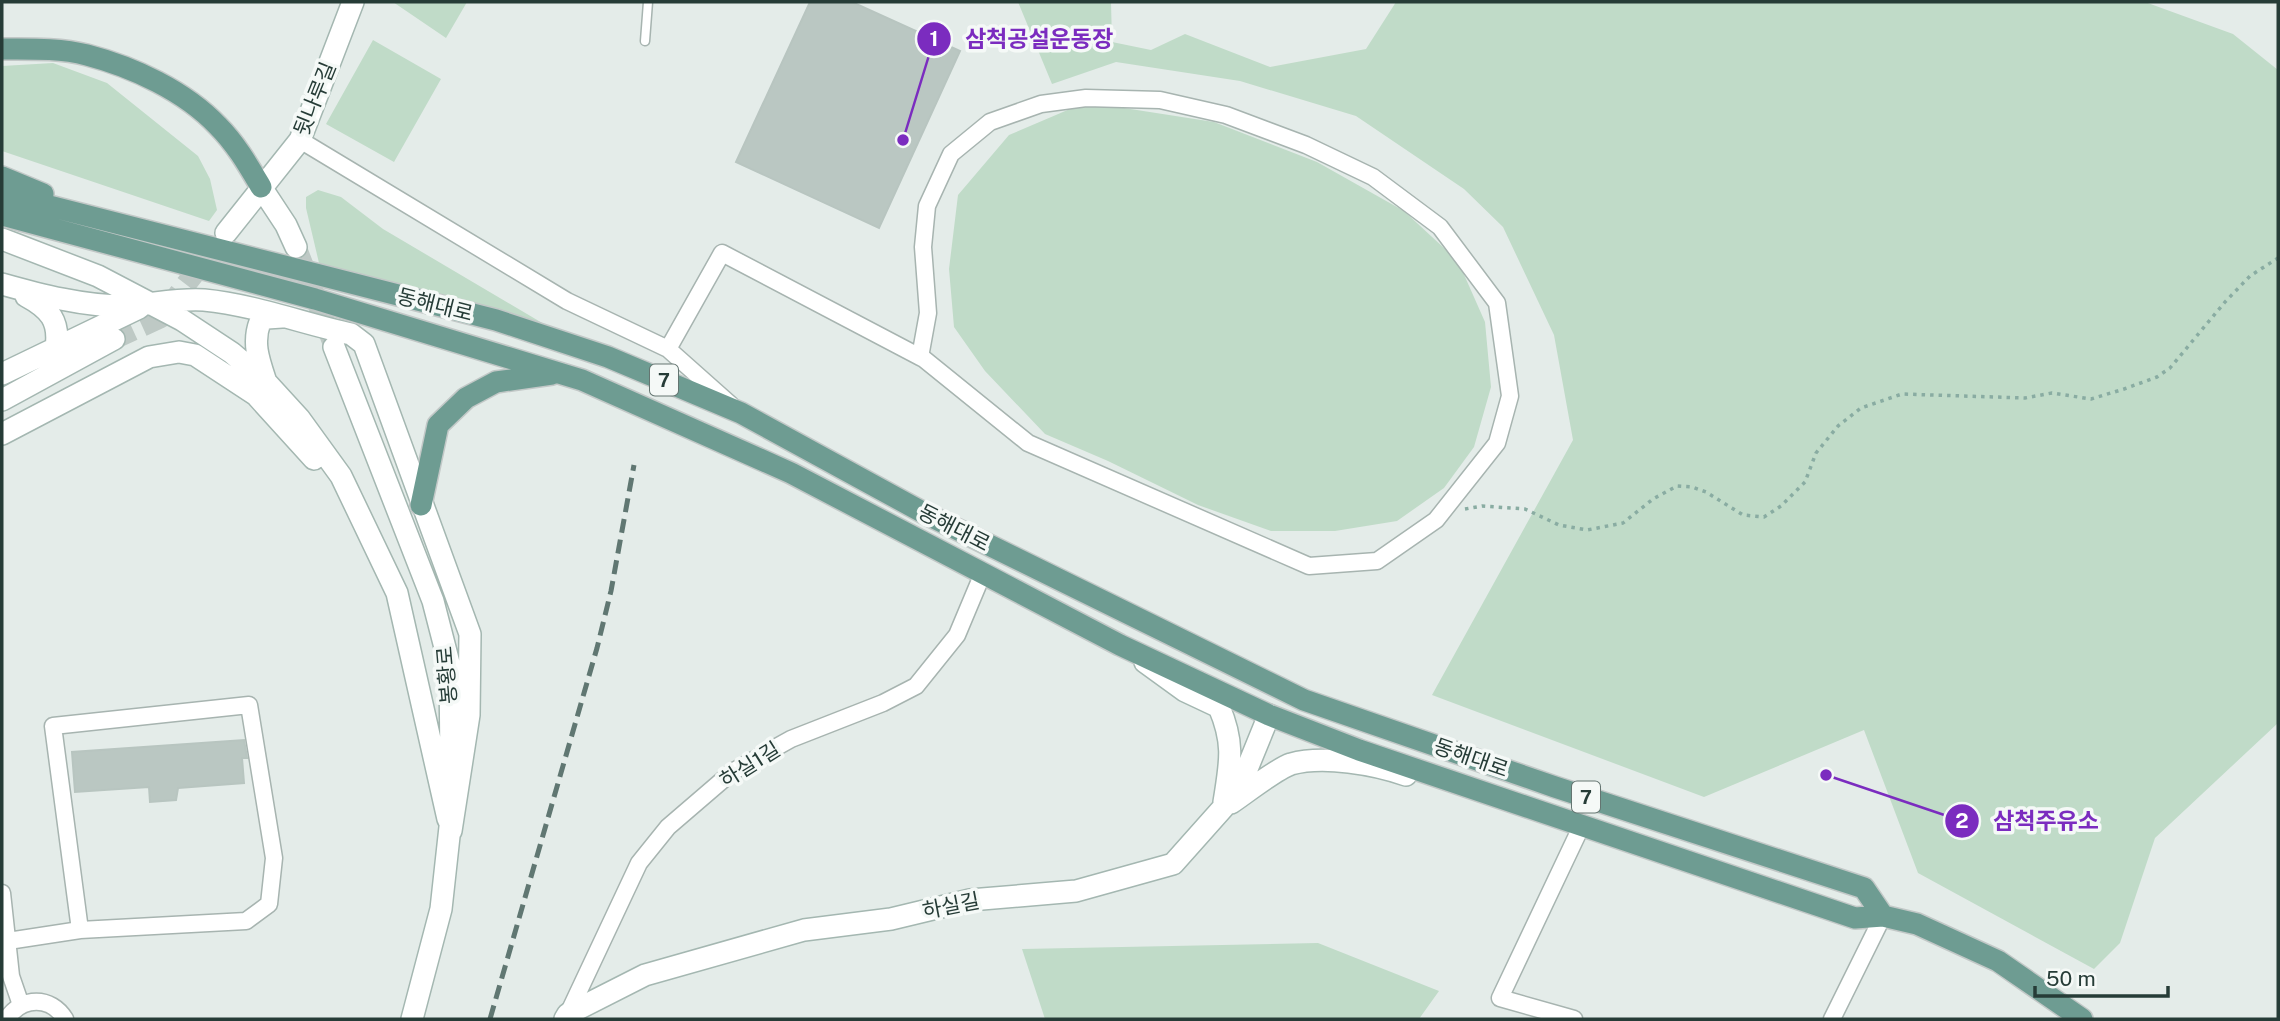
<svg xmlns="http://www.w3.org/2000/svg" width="2280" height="1021" viewBox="0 0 2280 1021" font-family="'Public Sans','Noto Sans KR',sans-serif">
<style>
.green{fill:#c0dbc8}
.building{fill:#bac7c2;stroke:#b8c5c0;stroke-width:2}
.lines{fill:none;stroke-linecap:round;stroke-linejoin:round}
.secondary-tunnel{stroke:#bec9c5;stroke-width:21;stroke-dasharray:21 10;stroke-linecap:butt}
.lane-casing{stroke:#a7b4b0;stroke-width:11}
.street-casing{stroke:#a7b4b0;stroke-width:19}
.secondary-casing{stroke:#a4b7b1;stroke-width:24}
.primary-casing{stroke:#c2c8c7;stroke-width:24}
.path{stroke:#89aca2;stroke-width:3.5;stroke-dasharray:3.5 5;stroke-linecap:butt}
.lane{stroke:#fff;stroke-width:8}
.street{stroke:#fff;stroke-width:16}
.secondary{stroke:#fff;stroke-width:21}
.primary{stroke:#6e9c92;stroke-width:21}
.rail{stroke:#607772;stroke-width:5;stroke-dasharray:14 7;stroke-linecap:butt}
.labels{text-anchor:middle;stroke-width:7;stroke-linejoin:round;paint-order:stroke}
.shield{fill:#f5f9f7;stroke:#647571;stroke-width:2}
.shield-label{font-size:19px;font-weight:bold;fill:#263c37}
.street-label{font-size:21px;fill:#263c37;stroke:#f5f9f7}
.leader{fill:none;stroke:#7b2cbf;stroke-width:2.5}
.callout-dot{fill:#7b2cbf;stroke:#f5f9f7;stroke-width:2.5}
.mark-label{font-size:21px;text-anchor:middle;font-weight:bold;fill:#fff}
.callout-label{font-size:23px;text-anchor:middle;font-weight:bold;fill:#7b2cbf;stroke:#f5f9f7;stroke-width:7;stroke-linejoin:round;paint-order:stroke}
</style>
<rect width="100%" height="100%" fill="#e4ece9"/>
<path class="green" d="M 393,2 L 467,2 L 446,38 Z
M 1018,2 L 1111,2 L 1112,42 L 1151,50 L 1185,34 L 1270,67 L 1366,49 L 1396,2 L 2145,2 L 2233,34 L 2278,70 L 2278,723 L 2155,838 L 2120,943 L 2094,969 L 1918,873 L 1864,730 L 1704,797 L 1432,695 L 1573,440 L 1554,335 L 1503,227 L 1464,189 L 1356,116 L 1240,81 L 1116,62 L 1052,84 Z
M 373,40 L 441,79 L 394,162 L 326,124 Z
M 53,63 L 107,83 L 198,156 L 210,179 L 217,210 L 209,221 L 2,151 L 2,66 Z
M 1077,106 L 1124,108 L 1214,122 L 1317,162 L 1404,211 L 1458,261 L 1485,322 L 1491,387 L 1474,447 L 1444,488 L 1397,521 L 1335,531 L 1271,531 L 1198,505 L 1108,461 L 1045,434 L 985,371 L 954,327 L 949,269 L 958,195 L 1009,135 Z
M 318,190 L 341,197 L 383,229 L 549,327 L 319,263 L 306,208 L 306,197 Z
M 1318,943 L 1439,991 L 1419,1019 L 1045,1019 L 1022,949 Z"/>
<path class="building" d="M 810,2 L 852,2 L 960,51 L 879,228 L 736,162 Z
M 244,740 L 247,758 L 242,758 L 244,783 L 178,788 L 176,800 L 150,802 L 149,787 L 75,792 L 72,752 Z"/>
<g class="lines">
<path class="secondary-tunnel" d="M 296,247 L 333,343
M 114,339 L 160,318 L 224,235"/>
<g class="lane-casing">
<path id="lane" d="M 645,41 L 648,2"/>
</g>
<g class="street-casing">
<path id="street" d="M 300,140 L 567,301 L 668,349
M 731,405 L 668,349 L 722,253 L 920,357 L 924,359 L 1028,443 L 1309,566 L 1377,561 L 1436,520 L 1497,443 L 1510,396 L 1497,303 L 1440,227 L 1373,177 L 1306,145 L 1226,115 L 1160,100 L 1086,98 L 1041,104 L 990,122 L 951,154 L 927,206 L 923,247 L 928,313 L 920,357
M 2,893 L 11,976 L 21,1005
M 8,941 L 80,930 L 246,921 L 269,904 L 274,858 L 249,705 L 53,726 L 80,930
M 568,1014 L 639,863 L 668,827 L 732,772 L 791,739 L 883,703 L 916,686 L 957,635 L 983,573
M 7,1019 C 22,996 51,996 65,1019
M 1574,1019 L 1500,998 L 1582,825
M 1832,1019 L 1883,916"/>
</g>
<g class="secondary-casing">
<path id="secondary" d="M 261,187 L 286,225 L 296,247
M 226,233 L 300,140 L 353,2
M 2,239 L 98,276 L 182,320 L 232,353 L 267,383 L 299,418 L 341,476 L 397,593 L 448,819
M 2,284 C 41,295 83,306 124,306 C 150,305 177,298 204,300 C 254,305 302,323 351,334 L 364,344 L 470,634 L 469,715 L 451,831
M 26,296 C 50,309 60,321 56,348
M 334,347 L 433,601 L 450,667 L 451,765
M 2,374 L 139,308
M 266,382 C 259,361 252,343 260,322 L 267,318 L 282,317
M 2,400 L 114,339
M 2,434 L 149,357 L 179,352 L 195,355 L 256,395 L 314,459
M 1145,662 L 1185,691 L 1219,707 C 1235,744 1230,764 1224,802
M 1231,803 C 1246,793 1276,769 1291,764 C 1323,755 1375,764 1406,775
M 412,1019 L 441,909 L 451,818
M 565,1019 L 568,1014 L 645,975 L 804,930 L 891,919 L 970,900 L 1076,891 L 1173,864 L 1238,791 L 1269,715"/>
</g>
<g class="primary-casing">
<path id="primary" d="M 2,49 C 30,49 60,48 87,55 C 133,67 185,91 218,126 C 236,144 248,165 261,187
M 2,177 L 43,194
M 2,194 L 496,320 L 608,357 L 741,413 L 924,513 L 1304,700 L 1555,787 L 1864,888 L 1883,916
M 2,215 L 315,299 L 582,380 L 791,473 L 1120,645 L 1269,715 L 1359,750 L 1855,918 L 1883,916 L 1917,924 L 1998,961 L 2082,1019
M 421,505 L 438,425 L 466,398 L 496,382 L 552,374"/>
</g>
<path class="path" d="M 1465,509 L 1482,506 L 1525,509 L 1559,525 L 1587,530 L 1623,523 L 1653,499 L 1677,486 L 1692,487 L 1706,492 L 1743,515 L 1764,517 L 1781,506 L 1805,482 L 1816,453 L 1838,426 L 1861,408 L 1902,394 L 2025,398 L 2052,393 L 2091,399 L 2124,389 L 2157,377 L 2170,368 L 2225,302 L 2250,276 L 2278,258"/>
<use href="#lane" class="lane"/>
<use href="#street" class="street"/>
<use href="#secondary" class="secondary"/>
<use href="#primary" class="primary"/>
<path class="rail" d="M 490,1019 L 597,648 L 611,591 L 634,465"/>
</g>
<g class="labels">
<g class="shield">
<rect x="650" y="364.5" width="28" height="31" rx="5"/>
<rect x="1572" y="781.5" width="28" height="31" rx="5"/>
</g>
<g class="shield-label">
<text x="664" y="387">7</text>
<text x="1586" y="804">7</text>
</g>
<g class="street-label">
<text transform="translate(315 99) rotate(-68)" y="7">뒷나루길</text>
<text transform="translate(435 305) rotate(14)" y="7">동해대로</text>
<text transform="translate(954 528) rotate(27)" y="7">동해대로</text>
<text transform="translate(447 675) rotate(-95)" y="7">봉황로</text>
<text transform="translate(1471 758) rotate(19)" y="7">동해대로</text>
<text transform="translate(750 765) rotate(-32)" y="7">하실1길</text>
<text transform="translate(951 906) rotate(-11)" y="7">하실길</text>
</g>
</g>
<path class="leader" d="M903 140L934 39M1826 775L1962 821"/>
<g class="callout-dot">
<circle cx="903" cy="140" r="7"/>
<circle cx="1826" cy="775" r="7"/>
<circle cx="934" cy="39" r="18"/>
<circle cx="1962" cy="821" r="18"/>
</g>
<g class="mark-label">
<text x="934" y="46">1</text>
<text x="1962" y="828">2</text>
</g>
<g class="callout-label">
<text x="1039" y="47">삼척공설운동장</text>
<text x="2046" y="829">삼척주유소</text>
</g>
<rect width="2280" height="1021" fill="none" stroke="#263c37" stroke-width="7"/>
<path d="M2035 986v10h133v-10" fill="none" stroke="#263c37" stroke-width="3.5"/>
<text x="2046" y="986" font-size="21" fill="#263c37" stroke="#f5f9f7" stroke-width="5" paint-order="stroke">50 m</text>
</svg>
